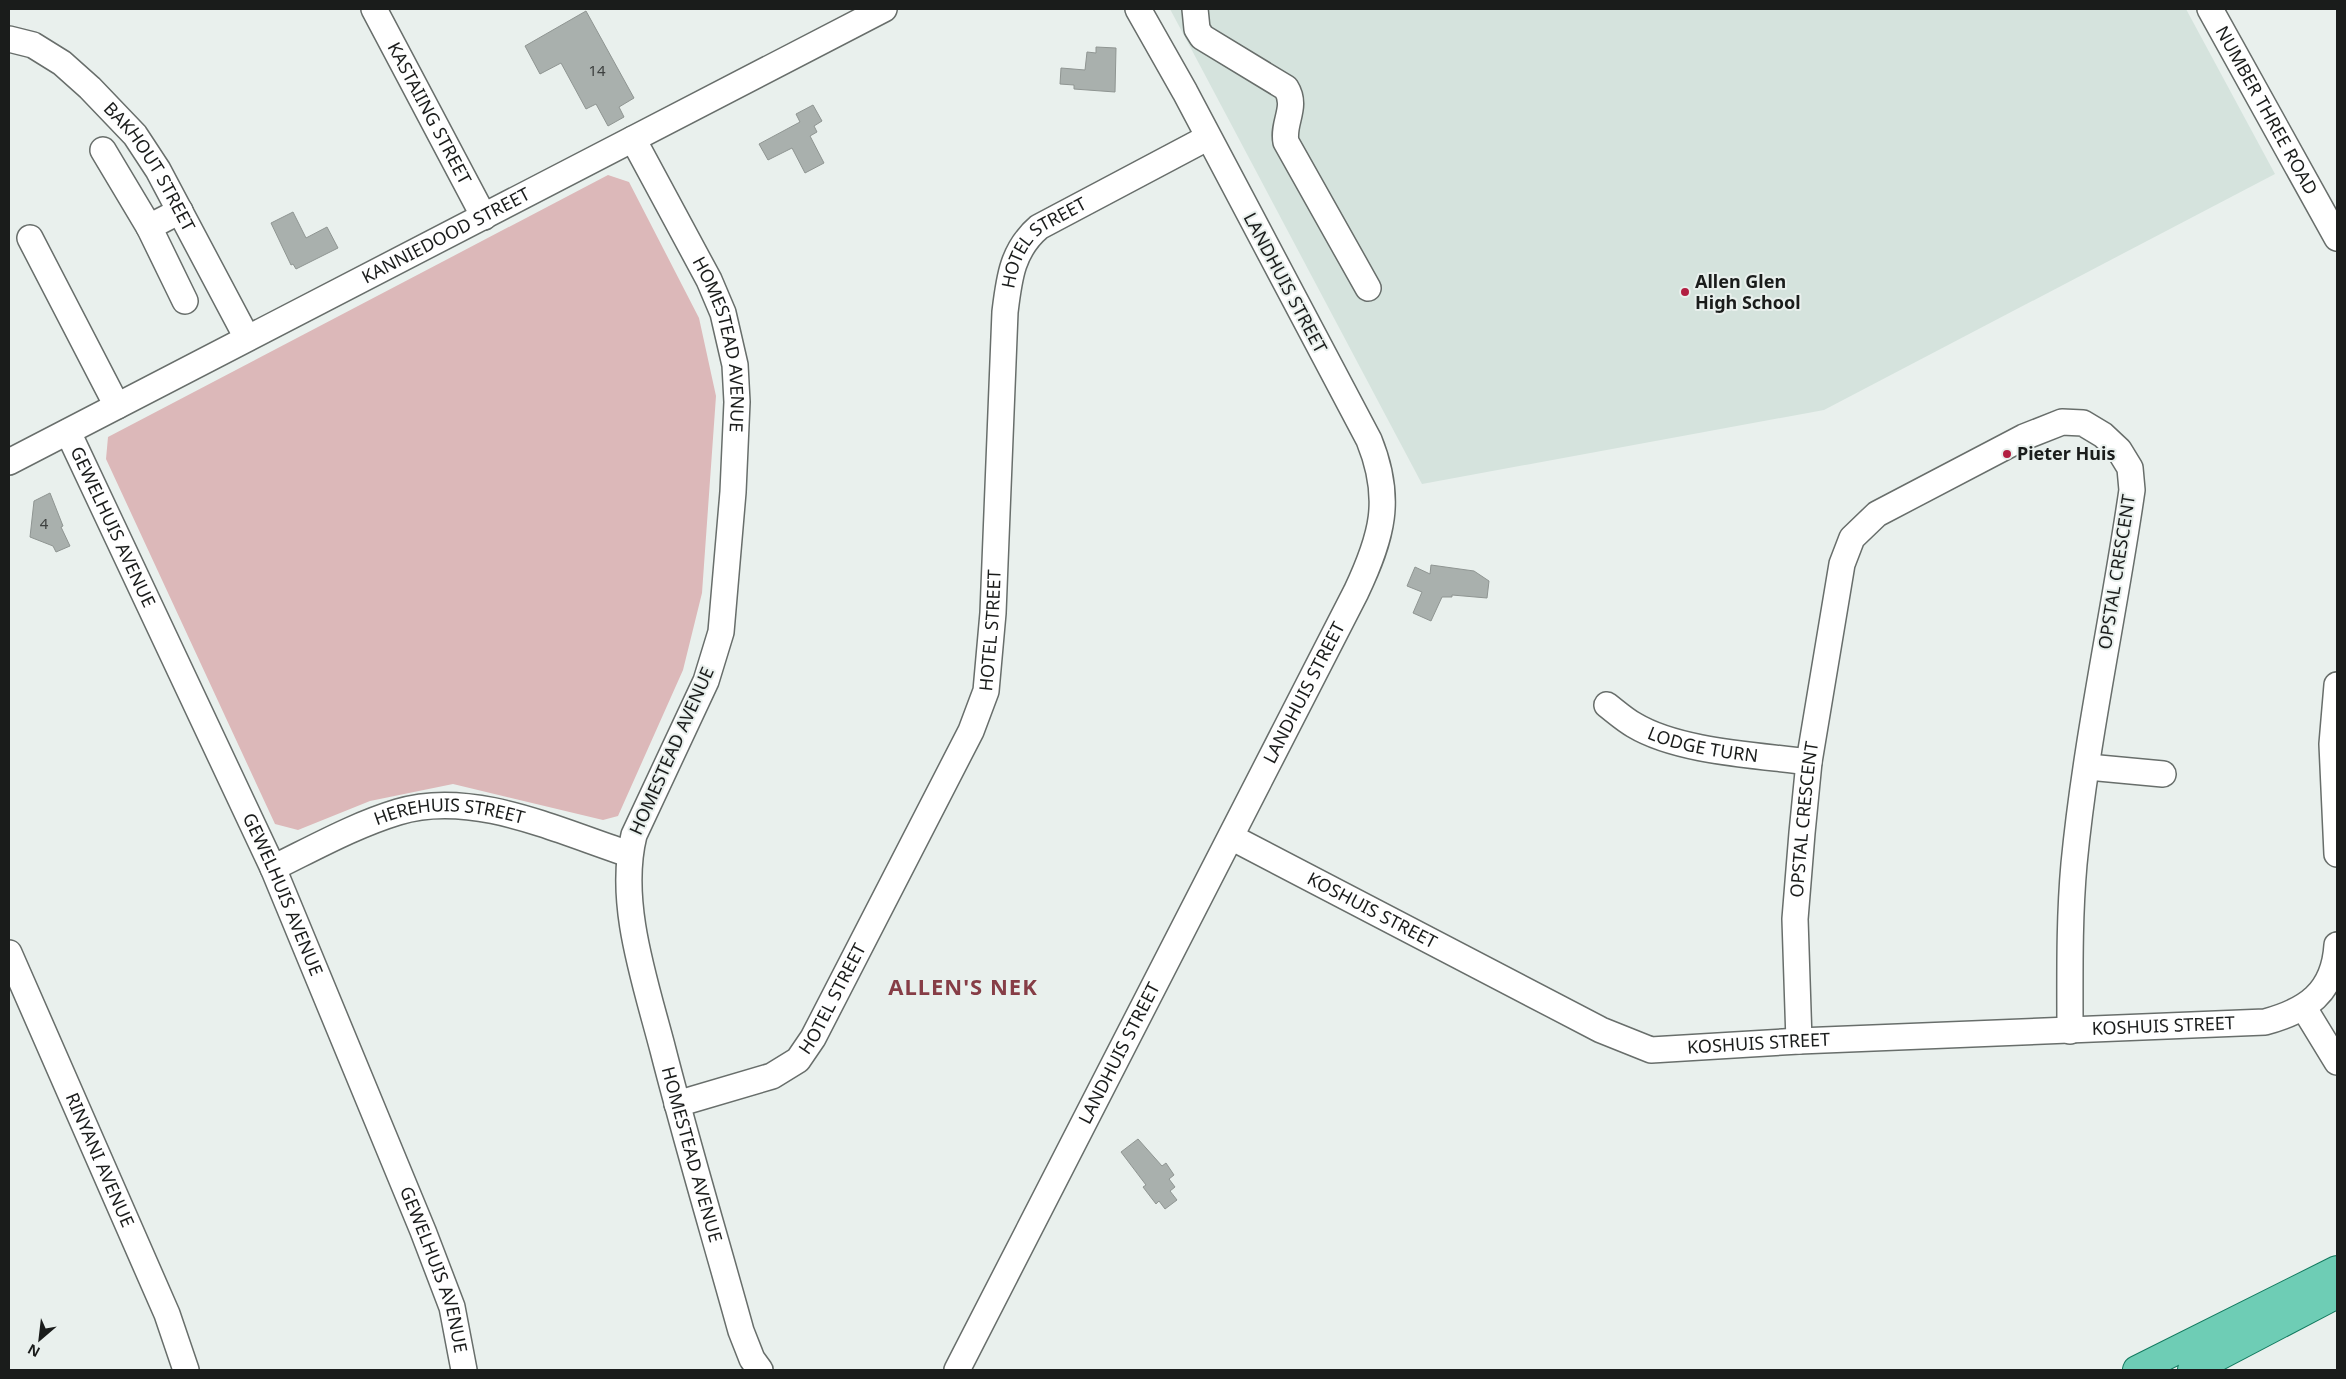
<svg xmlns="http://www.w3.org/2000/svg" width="2346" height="1379" viewBox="0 0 2346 1379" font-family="'Noto Sans',sans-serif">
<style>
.built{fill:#d5e3dd}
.green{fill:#dcb8b9}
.building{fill:#a9b0ad;stroke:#8f9592}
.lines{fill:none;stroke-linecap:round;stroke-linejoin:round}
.minor-casing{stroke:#686e6b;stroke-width:28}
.major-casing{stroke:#127a5f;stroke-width:30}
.minor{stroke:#fff;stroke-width:25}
.major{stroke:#6ecdb5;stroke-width:28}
.poi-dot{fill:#b21f41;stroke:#e9f0ed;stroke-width:2}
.labels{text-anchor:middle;stroke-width:4;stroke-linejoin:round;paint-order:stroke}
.number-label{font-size:15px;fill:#3e4140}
.street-label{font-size:18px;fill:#1a1c1b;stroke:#e9f0ed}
.poi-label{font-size:18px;font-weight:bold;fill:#1a1c1b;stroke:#e9f0ed;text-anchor:start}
.district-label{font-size:22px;font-weight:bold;letter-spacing:1px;fill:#863d46;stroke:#e9f0ed}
</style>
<rect width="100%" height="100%" fill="#e9f0ed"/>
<path class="built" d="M 1170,9 L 2186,9 L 2275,174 L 1824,410 L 1422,484 Z"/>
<path class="green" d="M 608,175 L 629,182 L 699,318 L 716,396 L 702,593 L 683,670 L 618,816 L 603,820 L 453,784 L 370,801 L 298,830 L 275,824 L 106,459 L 108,437 Z"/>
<path class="building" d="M 586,11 L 634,98 L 619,107 L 624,117 L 608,126 L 596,104 L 586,109 L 561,63 L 540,74 L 525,46 Z
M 1096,47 L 1116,48 L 1115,92 L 1074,89 L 1074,85 L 1060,84 L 1061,68 L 1085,70 L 1087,52 L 1096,53 Z
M 813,105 L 822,121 L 814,126 L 817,132 L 810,136 L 824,163 L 805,173 L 792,148 L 768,160 L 759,144 L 800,122 L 796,114 Z
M 293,212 L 306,238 L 327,227 L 338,248 L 296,269 L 293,264 L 291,265 L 271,223 Z
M 50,493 L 63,526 L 61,527 L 70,546 L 56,552 L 53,546 L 30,537 L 34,501 Z
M 1431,565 L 1474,571 L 1489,581 L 1487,598 L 1452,595 L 1452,597 L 1442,597 L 1431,621 L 1413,613 L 1422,592 L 1407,586 L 1415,567 L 1430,574 Z
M 1138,1139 L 1162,1166 L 1166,1163 L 1174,1175 L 1169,1179 L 1175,1187 L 1170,1191 L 1177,1200 L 1165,1209 L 1159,1201 L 1156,1204 L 1143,1187 L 1146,1185 L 1121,1152 Z"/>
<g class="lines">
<g class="minor-casing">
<g id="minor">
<path id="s1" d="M 374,9 L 484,217"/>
<path d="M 1195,9 L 1197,29 L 1202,37 L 1286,88 C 1298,107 1282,123 1286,142 L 1368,288"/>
<path id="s2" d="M 2210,9 L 2337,238"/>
<path id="s3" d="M 9,39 L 33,45 L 62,63 L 90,88 L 135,135 L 158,170 L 247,338"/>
<path id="s4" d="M 633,139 L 709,280 L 723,313 L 735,365 L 737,402 L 733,492 L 721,632 L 706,681 L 634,835 C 617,903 646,984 663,1050 C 687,1144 715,1237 741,1331 L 752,1359 L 760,1370"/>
<path d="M 103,150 L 149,227"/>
<path d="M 180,211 L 149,227 L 185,301"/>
<path d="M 30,238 L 117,406"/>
<path id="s5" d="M 68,432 L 273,868 L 423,1231 L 452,1307 L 464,1370"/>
<path id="s6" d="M 9,462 L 884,9"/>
<path d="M 2337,685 L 2332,744 L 2337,854"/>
<path id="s7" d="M 1607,705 C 1616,712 1625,720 1634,725 C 1679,752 1757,755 1809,762"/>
<path d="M 2088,767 L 2163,774"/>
<path id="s8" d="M 1231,837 L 1601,1030 L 1651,1050 L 1799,1041 L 2265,1022 C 2306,1011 2334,993 2337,945"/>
<path id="s9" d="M 273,868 C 314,848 355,825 398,812 C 472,789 558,831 629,854"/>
<path id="s10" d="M 9,953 L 167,1314 L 186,1370"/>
<path d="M 2304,1008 L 2337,1062"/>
<path id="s11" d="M 1799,1041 L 1795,919 L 1802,833 L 1809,762 L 1842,564 L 1852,538 L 1877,514 L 2024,437 L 2062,422 L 2083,423 L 2103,435 L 2119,450 L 2130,468 L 2132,490 C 2114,615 2086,739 2074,864 C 2069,920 2070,976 2070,1031"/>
<path id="s12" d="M 677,1104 L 772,1076 L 798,1060 L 813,1038 L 971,731 L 986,691 L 993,613 L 1005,312 C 1009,279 1012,250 1039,227 L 1207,138"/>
<path id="s13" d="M 957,1370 L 1356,592 C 1382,537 1393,499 1369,440 L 1185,92 L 1138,9"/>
</g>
</g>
<g class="major-casing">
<path id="major" d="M 2137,1370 L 2337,1270
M 2192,1370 L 2337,1294"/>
</g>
<use href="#minor" class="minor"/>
<use href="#major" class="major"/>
</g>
<g class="poi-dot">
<circle cx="1685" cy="292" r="5"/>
<circle cx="2007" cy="454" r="5"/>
</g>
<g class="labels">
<g class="number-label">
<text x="597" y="76">14</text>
<text x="44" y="529">4</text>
</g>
<g class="street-label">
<text dy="6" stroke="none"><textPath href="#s2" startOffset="116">NUMBER THREE ROAD</textPath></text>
<text dy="6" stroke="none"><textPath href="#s1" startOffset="118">KASTAIING STREET</textPath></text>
<text dy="6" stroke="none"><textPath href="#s3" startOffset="196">BAKHOUT STREET</textPath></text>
<text dy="6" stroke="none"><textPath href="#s6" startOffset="492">KANNIEDOOD STREET</textPath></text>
<text dy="6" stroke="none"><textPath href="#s12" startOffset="1009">HOTEL STREET</textPath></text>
<text transform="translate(1285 283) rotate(62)" y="6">LANDHUIS STREET</text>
<text dy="6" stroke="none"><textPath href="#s4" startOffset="226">HOMESTEAD AVENUE</textPath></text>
<text dy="6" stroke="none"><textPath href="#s5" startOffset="105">GEWELHUIS AVENUE</textPath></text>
<text transform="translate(2117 572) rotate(-81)" y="6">OPSTAL CRESCENT</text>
<text dy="6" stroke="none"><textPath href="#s12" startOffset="605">HOTEL STREET</textPath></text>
<text dy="6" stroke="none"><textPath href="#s13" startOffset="761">LANDHUIS STREET</textPath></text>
<text dy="6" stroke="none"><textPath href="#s7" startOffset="106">LODGE TURN</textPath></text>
<text transform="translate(672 751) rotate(-66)" y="6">HOMESTEAD AVENUE</text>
<text dy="6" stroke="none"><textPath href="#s11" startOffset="222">OPSTAL CRESCENT</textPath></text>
<text dy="6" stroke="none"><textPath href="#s9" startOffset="189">HEREHUIS STREET</textPath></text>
<text dy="6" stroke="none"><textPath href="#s5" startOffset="510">GEWELHUIS AVENUE</textPath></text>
<text dy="6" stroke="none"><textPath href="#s8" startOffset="159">KOSHUIS STREET</textPath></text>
<text dy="6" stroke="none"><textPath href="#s12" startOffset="200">HOTEL STREET</textPath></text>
<text dy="6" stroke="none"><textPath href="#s8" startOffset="984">KOSHUIS STREET</textPath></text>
<text dy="6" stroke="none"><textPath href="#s8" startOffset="579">KOSHUIS STREET</textPath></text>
<text dy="6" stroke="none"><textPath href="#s13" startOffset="356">LANDHUIS STREET</textPath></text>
<text dy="6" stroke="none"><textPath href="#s4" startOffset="1066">HOMESTEAD AVENUE</textPath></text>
<text dy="6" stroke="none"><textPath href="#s10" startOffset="226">RINYANI AVENUE</textPath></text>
<text dy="6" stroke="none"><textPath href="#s5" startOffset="915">GEWELHUIS AVENUE</textPath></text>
</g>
<g class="poi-label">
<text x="1695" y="288">Allen Glen<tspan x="1695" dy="21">High School</tspan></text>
<text x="2017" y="460">Pieter Huis</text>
</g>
<g class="district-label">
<text x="963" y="995">ALLEN'S NEK</text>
</g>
</g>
<rect width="2346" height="1379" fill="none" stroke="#1a1c1b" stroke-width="20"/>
<g transform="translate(40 1339) rotate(208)" stroke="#e9f0ed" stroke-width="4" paint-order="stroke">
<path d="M0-4L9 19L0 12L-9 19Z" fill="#1a1c1b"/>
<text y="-8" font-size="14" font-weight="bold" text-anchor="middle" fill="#1a1c1b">N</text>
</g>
</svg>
